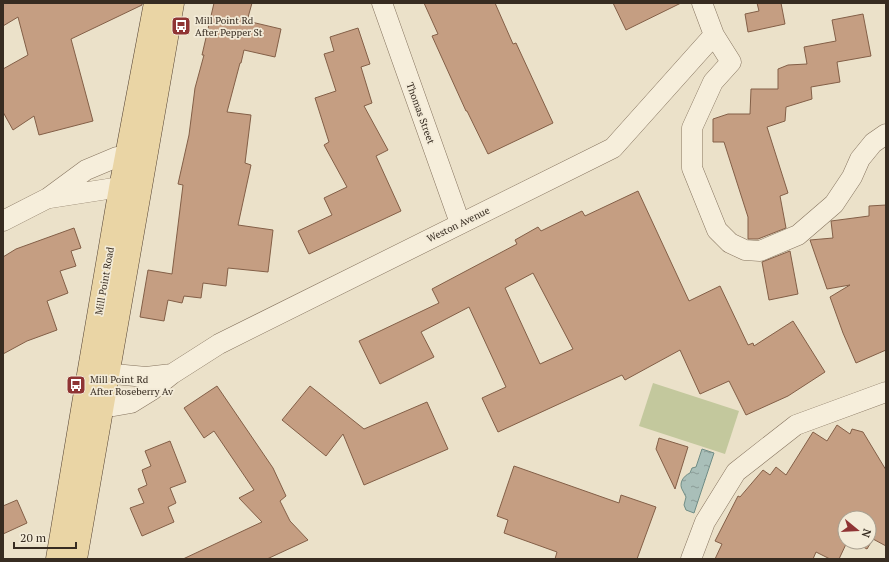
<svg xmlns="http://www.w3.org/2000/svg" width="889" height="562" viewBox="0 0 889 562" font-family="'PT Serif',serif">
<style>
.pitch{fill:#c3c89d}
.water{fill:url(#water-ripples);stroke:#708d86}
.building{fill:#c59e82;stroke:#835f47;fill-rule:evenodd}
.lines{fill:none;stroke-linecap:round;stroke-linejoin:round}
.minor-casing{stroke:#86745f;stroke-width:21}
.major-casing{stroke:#544233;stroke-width:23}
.minor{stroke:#f6eedb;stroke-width:20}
.major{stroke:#ead5a5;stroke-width:22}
.labels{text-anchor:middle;stroke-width:3.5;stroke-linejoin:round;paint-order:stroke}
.poi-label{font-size:10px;fill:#372c21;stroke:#f3ebd8;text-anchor:start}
.street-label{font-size:10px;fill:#372c21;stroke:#f3ebd8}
</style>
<defs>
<pattern id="water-ripples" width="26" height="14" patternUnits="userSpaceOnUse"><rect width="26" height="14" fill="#a9bfb9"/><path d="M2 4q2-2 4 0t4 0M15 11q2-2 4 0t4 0" fill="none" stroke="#8a9b96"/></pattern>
</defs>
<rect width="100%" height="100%" fill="#ebe1c9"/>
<path class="pitch" d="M 653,383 L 739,411 L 725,454 L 639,426 Z"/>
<path class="water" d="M 702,449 L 714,453 L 694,513 L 686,510 L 684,505 L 686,497 C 685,495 684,493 683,491 C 678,484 683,476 690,473 L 692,468 L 696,467 Z"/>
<path class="building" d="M 3,3 L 142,3 L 142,5 L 71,39 L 93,121 L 39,135 L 34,116 L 13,130 L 3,112 L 3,69 L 28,55 L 18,17 L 3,26 Z
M 214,3 L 252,3 L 247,21 L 281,29 L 275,57 L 244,50 L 241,63 L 240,63 L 227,112 L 251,115 L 245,163 L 251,165 L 238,225 L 273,230 L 268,272 L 228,268 L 226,286 L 203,283 L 201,298 L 184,296 L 182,303 L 168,300 L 164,321 L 140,317 L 148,270 L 172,274 L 183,185 L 178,184 L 189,135 L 195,88 L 204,55 L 202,55 Z
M 424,3 L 495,3 L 513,44 L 516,43 L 553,123 L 488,154 L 467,111 L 466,111 L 432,36 L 438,34 Z
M 613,3 L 681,3 L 626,30 Z
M 757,3 L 781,3 L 785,24 L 748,32 L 745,14 L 759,11 Z
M 863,14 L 871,56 L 837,62 L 840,82 L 811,87 L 812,99 L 786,107 L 785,121 L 767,127 L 788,193 L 780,196 L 786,228 L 758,239 L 748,239 L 748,217 L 724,142 L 713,142 L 713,119 L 728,114 L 750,114 L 751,89 L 778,89 L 778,69 L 788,65 L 807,64 L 804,47 L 836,41 L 832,20 Z
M 358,28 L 370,64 L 361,67 L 372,103 L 364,106 L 388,150 L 376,156 L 401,211 L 309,254 L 298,231 L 332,215 L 324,198 L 347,187 L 324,145 L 329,142 L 315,98 L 336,91 L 324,54 L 334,51 L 330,37 Z
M 638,191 L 689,301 L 720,286 L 748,345 L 753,343 L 754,346 L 793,321 L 825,372 L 788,396 L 746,415 L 729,381 L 700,394 L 680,350 L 625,380 L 622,375 L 498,432 L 482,398 L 506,387 L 469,307 L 421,332 L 434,357 L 380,384 L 359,341 L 439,303 L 432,289 L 517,244 L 515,240 L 538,227 L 541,231 L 582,211 L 585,216 ZM 533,273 L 573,349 L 540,364 L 505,288 Z
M 886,205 L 886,350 L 856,363 L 843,333 L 830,297 L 850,285 L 827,289 L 810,240 L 833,238 L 831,221 L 869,216 L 869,206 Z
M 74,228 L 81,248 L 71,251 L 76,266 L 60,271 L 68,293 L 47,301 L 57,330 L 27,341 L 3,354 L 3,257 L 16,249 Z
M 790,251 L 798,294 L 769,300 L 762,262 Z
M 217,386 L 273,468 L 286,496 L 280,501 L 290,521 L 308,540 L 267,559 L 183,559 L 262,522 L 239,498 L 254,490 L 214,431 L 204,438 L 184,408 Z
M 310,386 L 364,429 L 427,402 L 448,449 L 364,485 L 343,434 L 326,456 L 282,420 Z
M 837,425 L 850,434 L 852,429 L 863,432 L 886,470 L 886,546 L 873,539 L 867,549 L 854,542 L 869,542 L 869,518 L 845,518 L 845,542 L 847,542 L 839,559 L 830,559 L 816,552 L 813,559 L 715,559 L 722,544 L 715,541 L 738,496 L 740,497 L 763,470 L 770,475 L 776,467 L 786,475 L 813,432 L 827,441 Z
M 659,438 L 688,447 L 675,489 L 656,449 Z
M 170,441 L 186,482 L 170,488 L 176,503 L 168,507 L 174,522 L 142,536 L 130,508 L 144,503 L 138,489 L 147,485 L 142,470 L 151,466 L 145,451 Z
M 514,466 L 619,503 L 621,495 L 656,507 L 637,559 L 555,559 L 557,552 L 504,533 L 508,520 L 497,516 Z
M 17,500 L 27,523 L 3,534 L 3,506 Z"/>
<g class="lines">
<g class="minor-casing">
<path id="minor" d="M 382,3 L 460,223
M 702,3 L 714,35 L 731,62 L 713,82 L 692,128 L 692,168 L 717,230 L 730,243 L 745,250 L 760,251 L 798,235 L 834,204 L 852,177 L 860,159 L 873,143 L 886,134
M 50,198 L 114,188 L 136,188
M 3,221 L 48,198 L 86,170 L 117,157 L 142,157
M 92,372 L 146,377 L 172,374
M 87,404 L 114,406 L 131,403 L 152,390 L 172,374 L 219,344 L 613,148 L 714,35
M 691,559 L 705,522 L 736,472 L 796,425 L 886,392"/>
</g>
<g class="major-casing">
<path id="major" d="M 57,559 L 83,404 L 120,188 L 155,3
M 76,559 L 173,3"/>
</g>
<use href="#minor" class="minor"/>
<use href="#major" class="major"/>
</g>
<defs>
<g id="bus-square" transform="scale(1)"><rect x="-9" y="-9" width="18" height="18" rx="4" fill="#8f3434" stroke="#f3ebd8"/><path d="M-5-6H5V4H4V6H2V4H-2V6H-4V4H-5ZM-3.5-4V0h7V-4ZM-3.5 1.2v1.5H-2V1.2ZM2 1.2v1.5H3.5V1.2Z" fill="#fff"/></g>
</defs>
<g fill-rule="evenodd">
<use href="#bus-square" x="181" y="26"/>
<use href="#bus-square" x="76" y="385"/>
</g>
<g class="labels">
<g class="poi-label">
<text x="195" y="24">Mill Point Rd<tspan x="195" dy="12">After Pepper St</tspan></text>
<text x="90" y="383">Mill Point Rd<tspan x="90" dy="12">After Roseberry Av</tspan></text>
</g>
<g class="street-label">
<text transform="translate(421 113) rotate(70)" y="4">Thomas Street</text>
<text transform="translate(458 224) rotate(-26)" y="4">Weston Avenue</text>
<text transform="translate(104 281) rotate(-80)" y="4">Mill Point Road</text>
</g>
</g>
<rect width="889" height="562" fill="none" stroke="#372c21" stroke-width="8"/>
<g transform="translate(857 530) rotate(108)"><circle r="19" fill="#f3ebd8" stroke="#a89f8f"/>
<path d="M0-3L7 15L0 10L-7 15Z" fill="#8f3434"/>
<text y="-6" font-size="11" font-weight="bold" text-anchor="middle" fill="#372c21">N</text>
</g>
<path d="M14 542v6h62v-6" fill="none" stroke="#372c21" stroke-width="2"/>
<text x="20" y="542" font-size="12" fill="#372c21" stroke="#f3ebd8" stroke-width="3" paint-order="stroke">20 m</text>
</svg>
